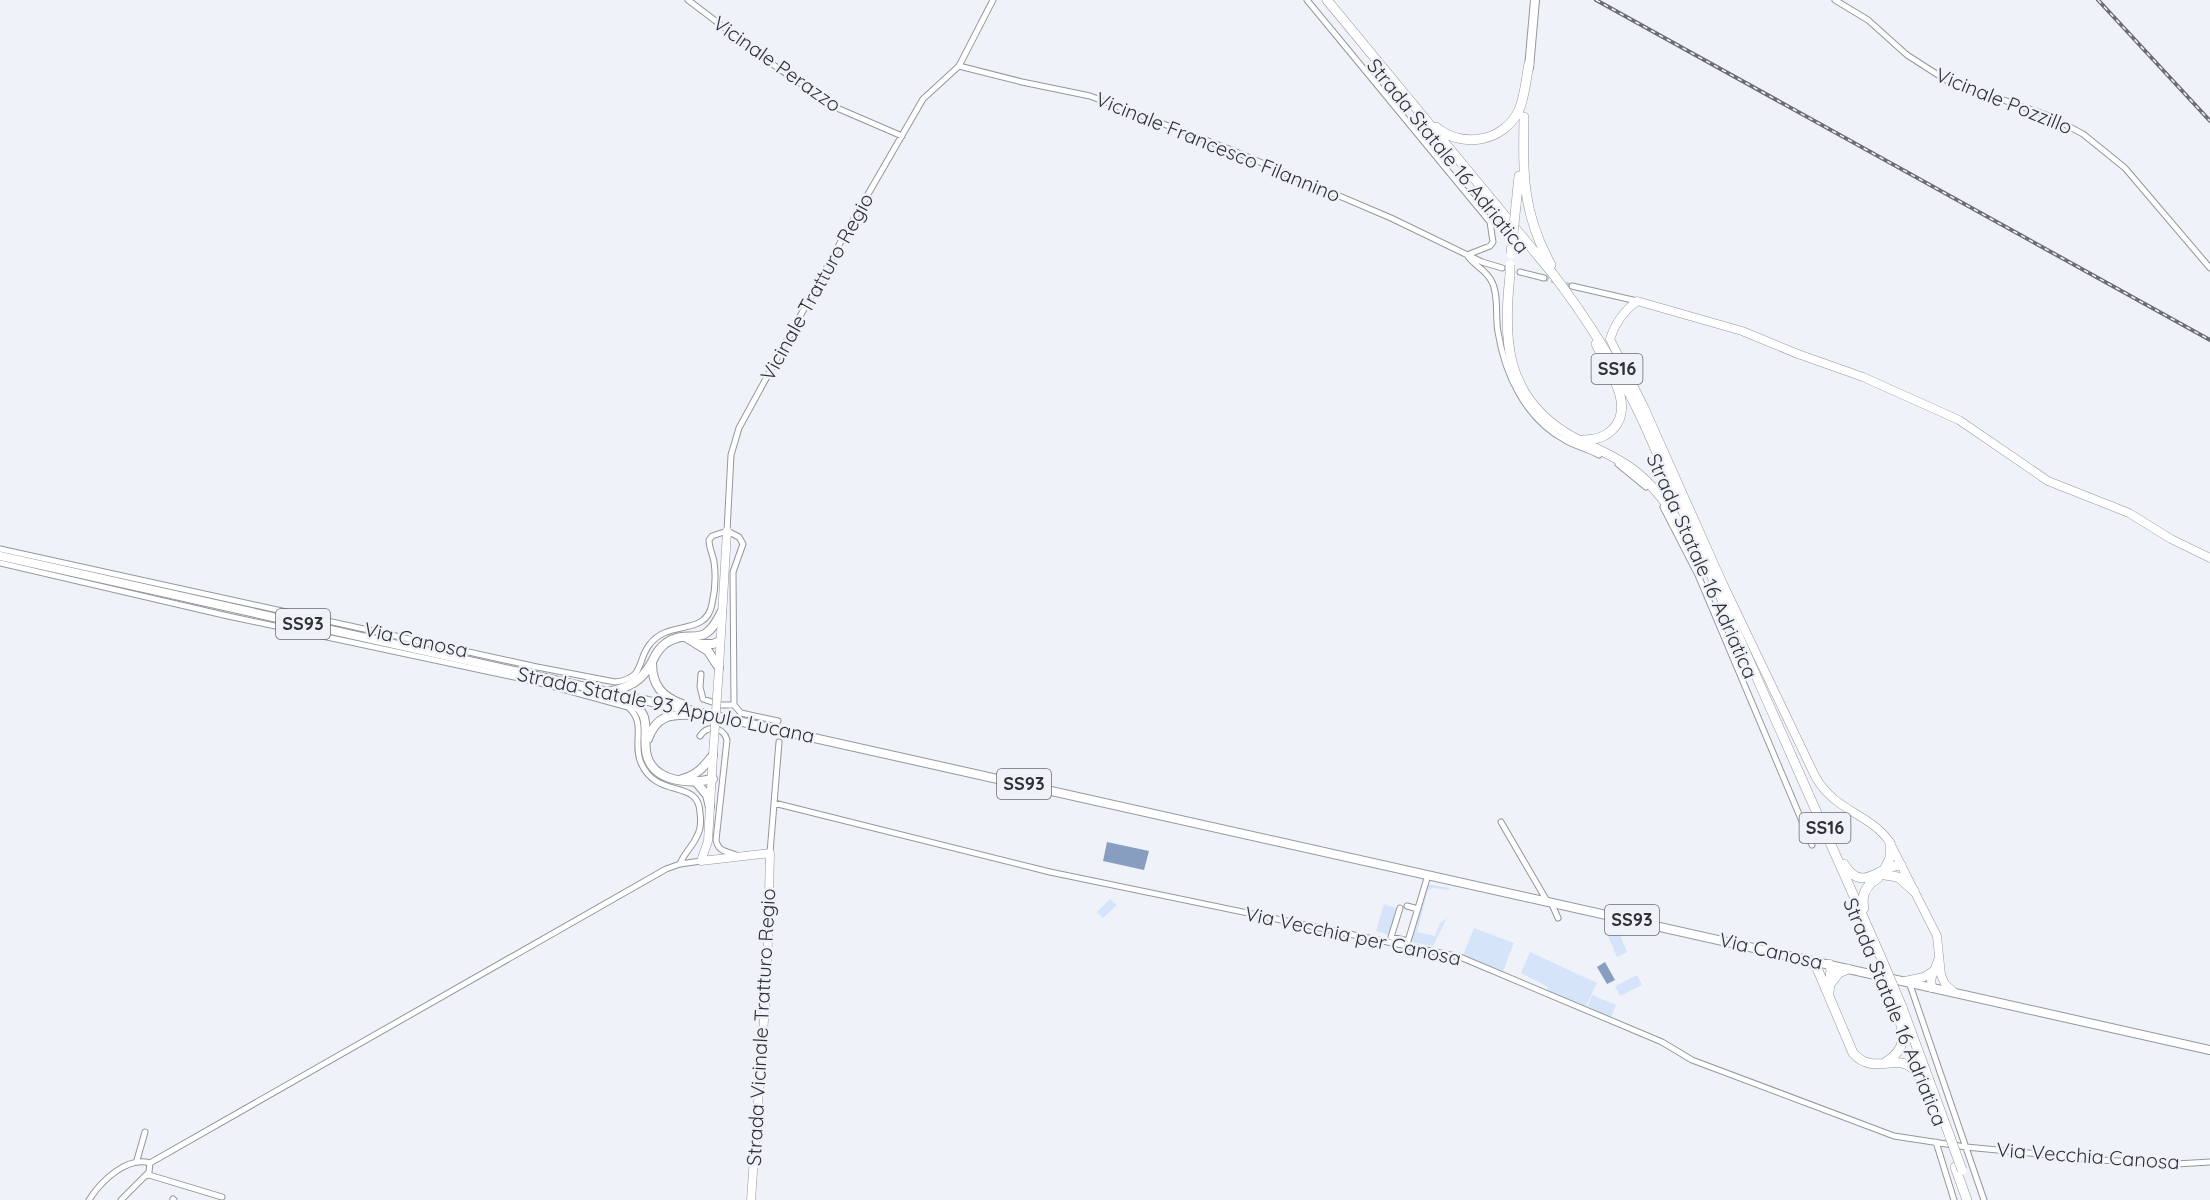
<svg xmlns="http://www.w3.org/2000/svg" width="2210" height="1200" viewBox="0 0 2210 1200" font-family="Quicksand,sans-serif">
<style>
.green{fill:#d6e4f9}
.water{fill:#879ec1}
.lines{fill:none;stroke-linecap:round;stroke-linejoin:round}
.street-tunnel{stroke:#c9ccd2;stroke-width:5;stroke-dasharray:5 2.5;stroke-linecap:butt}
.street-casing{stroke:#93979d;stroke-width:7}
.secondary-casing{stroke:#93979d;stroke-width:9}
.primary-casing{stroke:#93979d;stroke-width:10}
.highway-casing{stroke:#93979d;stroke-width:10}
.street{stroke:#fff;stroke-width:5}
.secondary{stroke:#fff;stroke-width:8}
.primary{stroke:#fff;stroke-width:8}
.highway{stroke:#fff;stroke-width:9}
.rail-casing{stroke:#6b6d70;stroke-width:4}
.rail{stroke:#eff3f9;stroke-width:1.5;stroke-dasharray:4.5;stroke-linecap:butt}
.secondary-bridge-casing{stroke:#93979d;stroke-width:9;stroke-linecap:butt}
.highway-bridge-casing{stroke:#93979d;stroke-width:10;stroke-linecap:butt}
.secondary-bridge{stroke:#fff;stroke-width:8}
.highway-bridge{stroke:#fff;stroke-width:9}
.labels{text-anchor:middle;stroke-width:5;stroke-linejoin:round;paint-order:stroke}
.shield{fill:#eff3f9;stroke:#696b6f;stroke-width:1.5}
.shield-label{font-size:18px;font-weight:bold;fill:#303134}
.street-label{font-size:20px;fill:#303134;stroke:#eff3f9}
</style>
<rect width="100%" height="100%" fill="#eff3f9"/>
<path class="green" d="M 1426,884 L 1450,888 L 1449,890 L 1433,888 L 1428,890 L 1417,932 L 1435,936 L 1440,923 L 1447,918 L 1433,946 L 1410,942 Z
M 1110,899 L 1117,905 L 1103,918 L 1097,912 Z
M 1384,904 L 1396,908 L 1389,935 L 1376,931 Z
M 1474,928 L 1514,943 L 1503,971 L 1463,955 Z
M 1619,932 L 1627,952 L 1617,957 L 1608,936 Z
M 1530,952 L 1597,983 L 1585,1008 L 1547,990 L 1548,987 L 1521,973 Z
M 1637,975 L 1642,985 L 1620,996 L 1615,986 Z
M 1592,995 L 1616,1005 L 1611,1018 L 1587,1008 Z"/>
<path class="water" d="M 1107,842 L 1149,851 L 1144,870 L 1103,861 Z
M 1605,962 L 1615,980 L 1607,984 L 1597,967 Z"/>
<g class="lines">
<path class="street-tunnel" d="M 1544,278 L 1572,286"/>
<g class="street-casing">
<path id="street" d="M 688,0 L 775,66 L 837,108 L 902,136
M 1307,0 L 1490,222 L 1493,242 L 1490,246 L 1467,255
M 1835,0 L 1868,20 L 1907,55 L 1946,80 L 2049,116 L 2083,134 L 2125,168 L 2210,268
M 959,66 L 1022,82 L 1090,96 L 1229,149 L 1391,218 L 1482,262 L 1502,268
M 1467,255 C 1473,265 1487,270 1492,282 C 1499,296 1495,317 1498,332 C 1505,375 1525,418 1565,440 C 1575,446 1588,449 1599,455
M 1520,272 L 1544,278
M 1572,286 L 1637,301
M 1618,464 L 1646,487
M 1663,507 L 1698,575 L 1812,845
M 727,531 L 731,455 L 739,428 L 845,234 L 923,99 L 959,66 L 993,0
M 727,531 L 739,537 L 743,544 L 733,572 L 734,705 L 741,713 L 778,721
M 0,549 L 537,667 L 615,682 C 646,678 636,661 650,644 C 669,619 706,637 712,604 C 715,591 716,576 714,562 C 713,555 709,548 709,540 L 712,536 L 727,531
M 0,563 L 228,616 L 533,681 L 628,707 C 647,723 632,743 641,763 C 657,800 699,778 700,813 C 701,820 701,829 697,836 C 693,846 684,853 680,864
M 701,674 L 700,687 L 703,699 L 721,705 L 734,705
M 700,736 C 707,725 723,726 727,740 L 716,840 C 719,854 728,850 738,856
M 774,803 L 1050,872 L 1460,957 L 1662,1042 L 1692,1060 L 1894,1136 L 1966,1147 L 2100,1160 L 2176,1164 L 2210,1162
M 1501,822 L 1547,901
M 770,853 L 779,742
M 1551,902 L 1558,918
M 1407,906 L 1418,909
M 1400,908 L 1391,937 L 1408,941 L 1428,875
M 1909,982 L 1984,1200
M 1936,1142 L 1954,1200
M 137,1160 L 145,1132
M 146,1176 L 149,1175 L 222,1197
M 173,1199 L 174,1200
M 89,1200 C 101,1181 127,1156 150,1163 L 666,869 L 680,864 L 701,861
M 121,1200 L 149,1172 L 150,1163"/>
</g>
<g class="secondary-casing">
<path id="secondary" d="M 719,668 L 727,531
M 713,755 L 708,841 L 701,861 L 770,853 L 767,978 L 751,1200
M 1905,981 L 1924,977 L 1933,971
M 1932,988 L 1931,980 L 1938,960
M 1954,992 L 1945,984 L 1941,975 L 1937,936 L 1889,841 C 1869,813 1834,811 1815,776 L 1723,584 L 1644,407 L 1610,339 C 1615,323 1624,311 1637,301 L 1742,331 L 1798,354 L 1863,377 L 1959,420 L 2048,481 L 2129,513 L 2171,539 L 2210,558"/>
</g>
<g class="primary-casing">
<path id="primary" d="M 1529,68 L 1535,0
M 0,556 L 2210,1050
M 687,638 L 708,651 L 719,668
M 700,644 L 713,644 L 720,641
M 652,663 C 652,685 662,697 682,704
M 608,692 C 630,687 641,682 652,662 C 655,655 659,648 666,643 C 692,626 702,653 722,611
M 625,700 C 656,712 641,734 647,756 C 655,783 691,784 713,779
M 648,739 C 656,716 670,714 692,715
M 682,779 C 697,775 704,767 713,755
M 696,782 L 707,795 L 710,807"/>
</g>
<g class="highway-casing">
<path id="highway" d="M 1327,0 L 1553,274 C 1588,320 1617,366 1642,419 L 1880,955
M 1524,117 C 1523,175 1522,212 1551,265
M 1436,127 C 1462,149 1504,142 1519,110 C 1525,96 1526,79 1529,64
M 1516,205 L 1519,176
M 1510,275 C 1503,339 1505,395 1566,433 C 1589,447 1614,454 1635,471 C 1663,493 1680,523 1697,555
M 1583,440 C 1595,440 1605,438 1613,429 C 1636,405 1607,368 1596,344
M 1844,864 C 1863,895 1879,865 1901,865
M 1884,870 L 1890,858 L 1890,843
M 1885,875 L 1898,877 L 1914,891
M 1864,908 C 1861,895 1866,885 1878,878
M 1808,960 L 1817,968 L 1853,1053 C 1874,1077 1897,1051 1914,1070 C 1925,1082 1931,1103 1938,1118
M 1831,983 L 1839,973 L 1848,969
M 1829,993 L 1831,968 L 1829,964
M 1902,1007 L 1950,1137
M 1886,1062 C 1911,1046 1902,1030 1896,1006
M 1955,1167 L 1967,1200"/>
</g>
<use href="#street" class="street"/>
<use href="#secondary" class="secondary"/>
<use href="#primary" class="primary"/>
<use href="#highway" class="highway"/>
<g class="rail-casing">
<path id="rail" d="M 1596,0 L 2210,340
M 2098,0 L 2210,121"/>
</g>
<use href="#rail" class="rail"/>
<g class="secondary-bridge-casing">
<path id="secondary-bridge" d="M 713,755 L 719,668"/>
</g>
<g class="highway-bridge-casing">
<path id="highway-bridge" d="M 1511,254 L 1516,205
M 1510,275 L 1510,265
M 1880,955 L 1902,1007
M 1950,1137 L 1962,1170"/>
</g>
<use href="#secondary-bridge" class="secondary-bridge"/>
<use href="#highway-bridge" class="highway-bridge"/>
</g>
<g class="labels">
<g class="shield">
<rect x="1591.5" y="354" width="51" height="30" rx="4.5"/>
<rect x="276" y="609" width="54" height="30" rx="4.5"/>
<rect x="997" y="769" width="54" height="30" rx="4.5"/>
<rect x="1799.5" y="813" width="51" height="30" rx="4.5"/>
<rect x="1605" y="905" width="54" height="30" rx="4.5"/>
</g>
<g class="shield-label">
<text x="1617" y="375">SS16</text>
<text x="303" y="630">SS93</text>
<text x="1024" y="790">SS93</text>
<text x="1825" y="834">SS16</text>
<text x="1632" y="926">SS93</text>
</g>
<g class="street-label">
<text transform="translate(777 64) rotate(35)" y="7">Vicinale Perazzo</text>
<text transform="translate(2004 101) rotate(22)" y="7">Vicinale Pozzillo</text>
<text transform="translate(1218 147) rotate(22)" y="7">Vicinale Francesco Filannino</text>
<text transform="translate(1448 156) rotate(51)" y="7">Strada Statale 16 Adriatica</text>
<text transform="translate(817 287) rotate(-61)" y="7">Vicinale Tratturo Regio</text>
<text transform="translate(1702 566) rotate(66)" y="7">Strada Statale 16 Adriatica</text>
<text transform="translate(416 640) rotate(12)" y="7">Via Canosa</text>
<text transform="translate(666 705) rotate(12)" y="7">Strada Statale 93 Appulo Lucana</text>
<text transform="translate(1353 936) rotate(12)" y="7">Via Vecchia per Canosa</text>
<text transform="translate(1771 951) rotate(13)" y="7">Via Canosa</text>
<text transform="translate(1895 1012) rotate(68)" y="7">Strada Statale 16 Adriatica</text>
<text transform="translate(761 1027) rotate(-87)" y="7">Strada Vicinale Tratturo Regio</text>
<text transform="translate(2088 1156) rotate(4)" y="7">Via Vecchia Canosa</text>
</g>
</g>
</svg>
